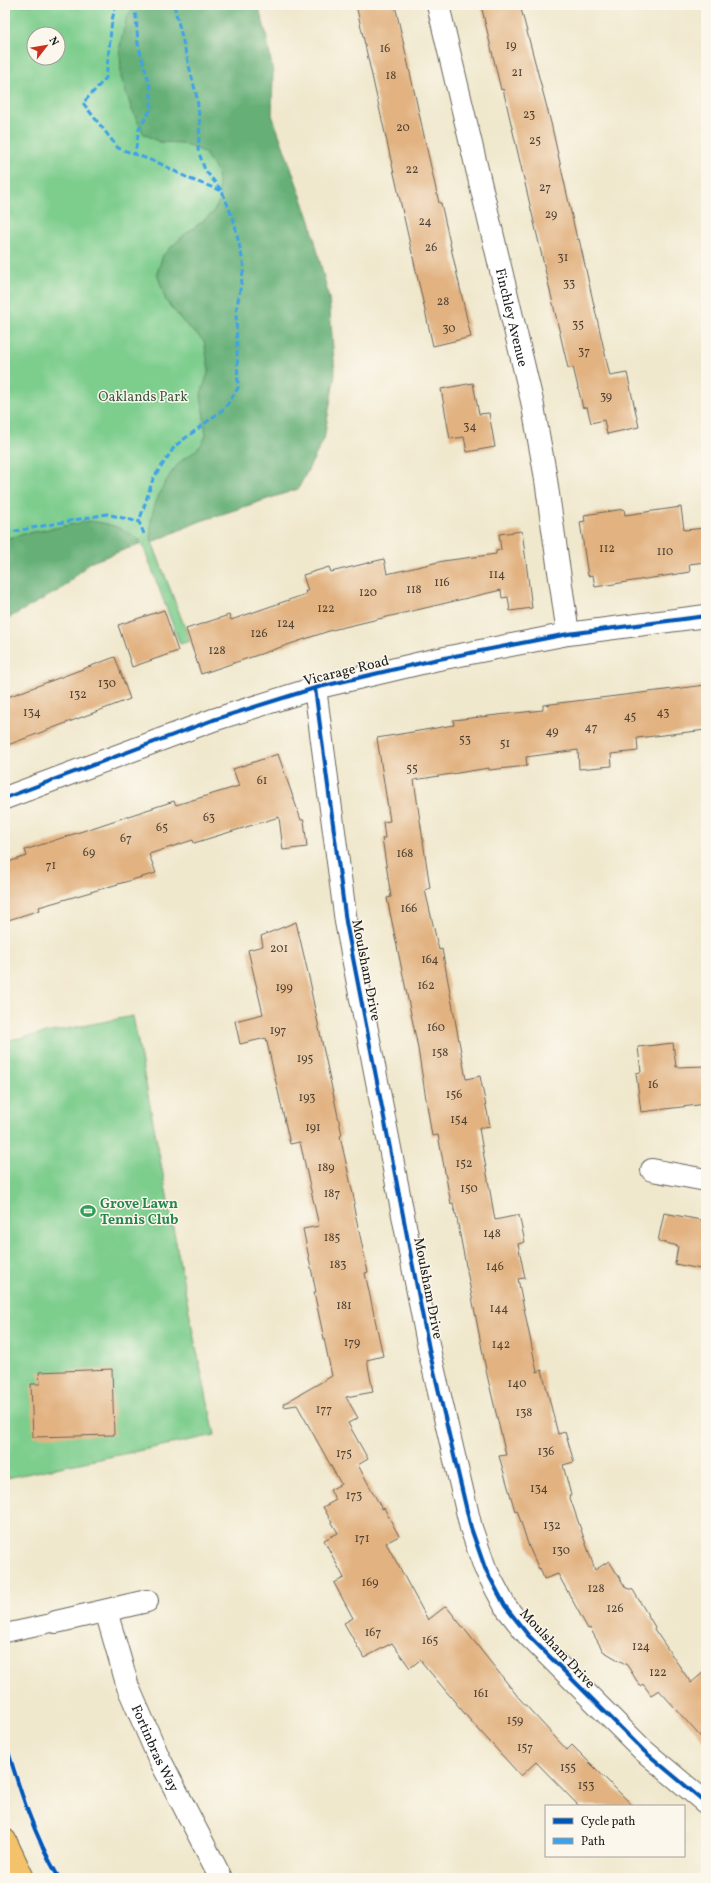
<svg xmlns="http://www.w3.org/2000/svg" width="711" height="1883" viewBox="0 0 711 1883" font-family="Vollkorn,serif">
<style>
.green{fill:#7dcd8d;stroke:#4c7454;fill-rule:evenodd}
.forest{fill:#66b078;stroke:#41664a}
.building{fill:#e2b281}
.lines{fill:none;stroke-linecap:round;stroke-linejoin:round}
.lane-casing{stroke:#66635a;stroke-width:20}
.street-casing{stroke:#66635a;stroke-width:24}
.primary-casing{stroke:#66635a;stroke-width:24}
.lane{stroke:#fff;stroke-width:18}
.street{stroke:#fff;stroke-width:22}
.primary{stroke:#f3c26a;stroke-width:22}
.quiet{stroke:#3da2ea;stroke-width:3;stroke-dasharray:6 3;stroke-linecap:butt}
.cycleway-casing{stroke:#fbf7ec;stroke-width:6}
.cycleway{stroke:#0057b8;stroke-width:4}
.labels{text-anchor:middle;stroke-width:3;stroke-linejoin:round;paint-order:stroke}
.number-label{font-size:12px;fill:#4e4235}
.street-label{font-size:14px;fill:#1c1c1c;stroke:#fbf7ec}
.park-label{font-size:14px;fill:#3e5a44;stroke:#fbf7ec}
.leisure-label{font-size:14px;font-weight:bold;fill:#27864d;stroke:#fbf7ec;text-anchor:start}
</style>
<rect width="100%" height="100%" fill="#fbf7ec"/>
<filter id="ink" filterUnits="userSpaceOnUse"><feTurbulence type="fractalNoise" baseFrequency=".025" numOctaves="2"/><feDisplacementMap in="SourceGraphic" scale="8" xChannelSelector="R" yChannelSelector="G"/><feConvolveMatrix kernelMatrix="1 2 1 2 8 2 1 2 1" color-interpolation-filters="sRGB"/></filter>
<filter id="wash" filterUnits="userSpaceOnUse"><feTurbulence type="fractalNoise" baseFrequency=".012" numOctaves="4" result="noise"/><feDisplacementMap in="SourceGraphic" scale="16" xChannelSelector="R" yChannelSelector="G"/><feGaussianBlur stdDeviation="0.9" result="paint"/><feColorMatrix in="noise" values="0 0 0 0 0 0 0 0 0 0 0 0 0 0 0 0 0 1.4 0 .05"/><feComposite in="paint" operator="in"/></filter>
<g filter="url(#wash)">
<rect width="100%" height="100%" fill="#f0e8cd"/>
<path class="green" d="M 5,5 L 215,5 L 237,142 L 198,522 L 152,542 L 190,641 L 180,644 L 142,543 L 5,594 ZM 34,34 L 58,34 L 58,58 L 34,58 Z
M 133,1016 L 194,1338 L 215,1435 L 7,1478 L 5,1473 L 5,1041 Z"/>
<path class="forest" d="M 136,5 L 258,5 L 266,33 L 273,73 L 272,115 L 310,221 L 329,298 L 335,374 L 324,439 L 298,489 L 198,522 L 152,542 C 145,516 163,481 180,462 C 184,457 191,455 195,451 C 200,448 203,441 206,436 L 201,394 L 209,370 L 204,341 L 185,324 L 166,301 L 157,273 L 163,255 L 183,236 L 213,213 L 220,200 L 217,171 L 204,152 L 181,143 L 160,142 L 144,134 L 132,110 L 121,77 L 120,46 L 127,16 Z
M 90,521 C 111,524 126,528 142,543 L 89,563 L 63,588 L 5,620 L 5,539 L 24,534 Z"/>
<g id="blocks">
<path class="building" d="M 356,5 L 395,5 L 439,203 L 441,203 L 471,337 L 433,346 Z
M 481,5 L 520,5 L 551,123 L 577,239 L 579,239 L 610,376 L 627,373 L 639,427 L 607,434 L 604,420 L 591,423 L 587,407 L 583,408 L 573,367 L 568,368 L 503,89 L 501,90 Z
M 473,383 L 479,414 L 489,413 L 495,447 L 467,452 L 464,437 L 450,439 L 441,389 Z
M 681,507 L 684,530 L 706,528 L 706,562 L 689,564 L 690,572 L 595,587 L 593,575 L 588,576 L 580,522 L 585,521 L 584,515 L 624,509 L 625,515 Z
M 522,531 L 532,608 L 510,611 L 508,597 L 502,598 L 501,590 L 332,630 L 201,674 L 186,629 L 229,615 L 231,620 L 306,594 L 305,591 L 308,591 L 303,575 L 329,567 L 331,572 L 384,559 L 387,574 L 443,561 L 496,554 L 496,551 L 501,550 L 499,534 Z
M 164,610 L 178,651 L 132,667 L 118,625 Z
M 115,657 L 130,699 L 5,746 L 5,698 Z
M 706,685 L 706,730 L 637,738 L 638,751 L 611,754 L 612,766 L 579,769 L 578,750 L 526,757 L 527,766 L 489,770 L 489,768 L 414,780 L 430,888 L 425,890 L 439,950 L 442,949 L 466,1079 L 480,1076 L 490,1126 L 479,1128 L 495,1220 L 519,1215 L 525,1242 L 518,1244 L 525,1278 L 518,1279 L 537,1372 L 542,1370 L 558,1434 L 565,1432 L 574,1462 L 563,1465 L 571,1495 L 569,1495 L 595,1570 L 609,1561 L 626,1588 L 633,1590 L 655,1627 L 654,1629 L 691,1683 L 706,1670 L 706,1743 L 659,1690 L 651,1695 L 643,1684 L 640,1686 L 627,1665 L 603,1651 L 590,1628 L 588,1629 L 558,1574 L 544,1579 L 540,1568 L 539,1569 L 529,1547 L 517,1510 L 515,1511 L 499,1456 L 506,1455 L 487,1375 L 456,1214 L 455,1214 L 453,1203 L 451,1204 L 438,1135 L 432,1136 L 417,1043 L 387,898 L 391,897 L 382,838 L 385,838 L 383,822 L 390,821 L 377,738 L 454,725 L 453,720 L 543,710 L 543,705 Z
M 278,754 L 301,820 L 304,820 L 307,847 L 283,850 L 279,817 L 194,843 L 193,840 L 149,854 L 156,873 L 39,907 L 40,910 L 5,921 L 5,863 L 27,856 L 25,850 L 174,801 L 176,805 L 239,786 L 233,769 Z
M 296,922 L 312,990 L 311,991 L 342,1135 L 340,1136 L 355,1203 L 353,1204 L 368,1272 L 365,1273 L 383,1356 L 367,1360 L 373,1392 L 346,1397 L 358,1418 L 348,1423 L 368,1459 L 358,1465 L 382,1509 L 384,1508 L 399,1536 L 386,1543 L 428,1620 L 446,1606 L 519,1698 L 567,1750 L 572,1745 L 633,1806 L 579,1806 L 536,1762 L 521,1776 L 470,1720 L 420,1660 L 410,1668 L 392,1643 L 364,1658 L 344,1623 L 353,1618 L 334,1583 L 344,1578 L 324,1540 L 338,1533 L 323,1507 L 336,1500 L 330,1490 L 341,1484 L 297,1405 L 284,1407 L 283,1404 L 332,1376 L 314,1292 L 316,1292 L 303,1229 L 319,1226 L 300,1142 L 290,1144 L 266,1038 L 240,1044 L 235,1021 L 263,1014 L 248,950 L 263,946 L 261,936 Z
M 673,1043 L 676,1067 L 706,1066 L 706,1104 L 641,1112 L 636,1073 L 641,1072 L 638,1047 Z
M 664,1213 L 706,1221 L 706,1270 L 675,1264 L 678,1246 L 658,1241 Z
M 112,1369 L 114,1435 L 33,1437 L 31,1384 L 40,1384 L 39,1372 Z"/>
</g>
</g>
<g filter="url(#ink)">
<use href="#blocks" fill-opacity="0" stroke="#66635a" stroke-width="1"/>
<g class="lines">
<g class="lane-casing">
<path id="lane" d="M 5,1633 L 56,1622"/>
</g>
<g class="street-casing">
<g id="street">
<path id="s1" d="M 438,5 L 532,401 L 545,473 L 568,634"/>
<path d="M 315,688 L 346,922 L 430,1354 L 471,1528 L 485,1568 L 505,1606 L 528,1635 L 644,1751 L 706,1803"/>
<path d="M 5,798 L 213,720 L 315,688 L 434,660 L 568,634 L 706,616"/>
<path d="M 652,1170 L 706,1180"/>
<path id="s2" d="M 106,1611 L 128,1687 L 158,1756 L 221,1878"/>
<path d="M 56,1622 L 147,1601"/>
</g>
</g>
<g class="primary-casing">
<path id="primary" d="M 5,1840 L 23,1878"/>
</g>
<use href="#lane" class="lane"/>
<use href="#street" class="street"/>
<use href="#primary" class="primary"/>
<path class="quiet" d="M 116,5 L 112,20 L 106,78 L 83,103 L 118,148 L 161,164 L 190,179 L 222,191 L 234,221 L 244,267 L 236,312 L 238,388 L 225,408 L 175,446 L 153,479 L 139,522 L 145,536
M 132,5 L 136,16 L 138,44 L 151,90 L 151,109 L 139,129 L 135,154
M 174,5 L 197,98 L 200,124 L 198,150 L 205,170 L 222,191
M 5,533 L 107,514 L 139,522"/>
<g class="cycleway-casing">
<path id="cycleway" d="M 315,688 L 346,922 L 430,1354 L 471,1528 L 485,1568 L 505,1606 L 528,1635 L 644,1751 L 706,1803
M 5,798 L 213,720 L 315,688 L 434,660 L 568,634 L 706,616
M 5,1741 C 19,1788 34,1836 59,1878"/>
</g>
<use href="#cycleway" class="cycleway"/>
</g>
</g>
<defs>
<g id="stadium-bare" transform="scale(1.2)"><path d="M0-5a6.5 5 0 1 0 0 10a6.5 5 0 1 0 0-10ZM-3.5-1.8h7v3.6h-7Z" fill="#2e9e5b" stroke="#fbf7ec" stroke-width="2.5" paint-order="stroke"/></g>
</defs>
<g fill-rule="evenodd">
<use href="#stadium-bare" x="88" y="1211"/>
</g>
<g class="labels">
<g class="number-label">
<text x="511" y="49">19</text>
<text x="385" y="52">16</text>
<text x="517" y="76">21</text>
<text x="391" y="79">18</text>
<text x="529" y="118">23</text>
<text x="403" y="131">20</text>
<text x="535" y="144">25</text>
<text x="412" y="173">22</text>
<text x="545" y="191">27</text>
<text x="551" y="218">29</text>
<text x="425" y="225">24</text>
<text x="431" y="251">26</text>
<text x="563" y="261">31</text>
<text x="569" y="287">33</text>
<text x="443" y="305">28</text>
<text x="578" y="328">35</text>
<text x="449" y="332">30</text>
<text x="584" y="355">37</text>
<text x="606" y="400">39</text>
<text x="470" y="430">34</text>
<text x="607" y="552">112</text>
<text x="665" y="555">110</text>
<text x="497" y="578">114</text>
<text x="442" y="586">116</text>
<text x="414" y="593">118</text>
<text x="368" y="596">120</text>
<text x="326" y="612">122</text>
<text x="286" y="627">124</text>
<text x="259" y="637">126</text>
<text x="217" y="654">128</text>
<text x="107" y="687">130</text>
<text x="78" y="698">132</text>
<text x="32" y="716">134</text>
<text x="663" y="716">43</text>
<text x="630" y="720">45</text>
<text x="591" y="731">47</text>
<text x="552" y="735">49</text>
<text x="465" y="743">53</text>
<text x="505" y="747">51</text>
<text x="412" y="772">55</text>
<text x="262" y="784">61</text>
<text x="209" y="821">63</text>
<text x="162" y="831">65</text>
<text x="126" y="842">67</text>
<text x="89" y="856">69</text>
<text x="405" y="857">168</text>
<text x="51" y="869">71</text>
<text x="409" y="912">166</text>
<text x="279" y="952">201</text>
<text x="430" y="963">164</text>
<text x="426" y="989">162</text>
<text x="284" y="991">199</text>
<text x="436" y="1031">160</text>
<text x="278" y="1034">197</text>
<text x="440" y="1056">158</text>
<text x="305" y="1062">195</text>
<text x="653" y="1088">16</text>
<text x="454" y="1098">156</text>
<text x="307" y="1101">193</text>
<text x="459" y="1123">154</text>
<text x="313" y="1131">191</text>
<text x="464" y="1167">152</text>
<text x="326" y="1171">189</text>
<text x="469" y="1192">150</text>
<text x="332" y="1197">187</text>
<text x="492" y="1237">148</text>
<text x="332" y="1241">185</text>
<text x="338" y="1268">183</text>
<text x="495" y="1270">146</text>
<text x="344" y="1309">181</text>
<text x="499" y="1312">144</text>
<text x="352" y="1346">179</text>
<text x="501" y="1348">142</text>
<text x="517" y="1387">140</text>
<text x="324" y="1413">177</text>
<text x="524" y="1416">138</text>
<text x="546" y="1455">136</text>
<text x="344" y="1457">175</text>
<text x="539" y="1492">134</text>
<text x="354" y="1499">173</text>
<text x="552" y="1529">132</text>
<text x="362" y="1542">171</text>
<text x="561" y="1554">130</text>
<text x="370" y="1586">169</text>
<text x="596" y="1592">128</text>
<text x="615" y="1612">126</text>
<text x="373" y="1636">167</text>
<text x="430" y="1644">165</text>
<text x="641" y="1650">124</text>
<text x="658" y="1676">122</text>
<text x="481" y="1697">161</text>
<text x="515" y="1724">159</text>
<text x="525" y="1751">157</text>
<text x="568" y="1771">155</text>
<text x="586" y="1789">153</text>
</g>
<g class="street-label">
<text dy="5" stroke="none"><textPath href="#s1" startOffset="321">Finchley Avenue</textPath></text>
<text transform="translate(346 670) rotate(-14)" y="5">Vicarage Road</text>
<text transform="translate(367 970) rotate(79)" y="5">Moulsham Drive</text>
<text transform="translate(429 1288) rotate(79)" y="5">Moulsham Drive</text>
<text transform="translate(558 1648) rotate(47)" y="5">Moulsham Drive</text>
<text dy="5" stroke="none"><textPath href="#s2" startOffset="146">Fortinbras Way</textPath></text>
</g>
<g class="park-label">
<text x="143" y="401">Oaklands Park</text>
</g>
<g class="leisure-label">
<text x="100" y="1208">Grove Lawn<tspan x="100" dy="16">Tennis Club</tspan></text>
</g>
</g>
<rect width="711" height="1883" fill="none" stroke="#fbf7ec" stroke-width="20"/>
<rect x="545" y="1805" width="140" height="52" fill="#fbf7ec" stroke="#a29f99"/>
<rect x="553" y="1818" width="20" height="6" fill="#0057b8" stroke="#a29f99"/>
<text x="581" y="1825" font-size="12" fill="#1c1c1c">Cycle path</text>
<rect x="553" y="1838" width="20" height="6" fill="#3da2ea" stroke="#a29f99"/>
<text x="581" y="1845" font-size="12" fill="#1c1c1c">Path</text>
<g transform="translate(46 46) rotate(59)"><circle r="19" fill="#fbf7ec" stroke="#a29f99"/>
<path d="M0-3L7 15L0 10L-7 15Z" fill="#c8321e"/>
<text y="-6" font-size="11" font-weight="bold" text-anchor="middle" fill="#1c1c1c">N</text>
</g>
</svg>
